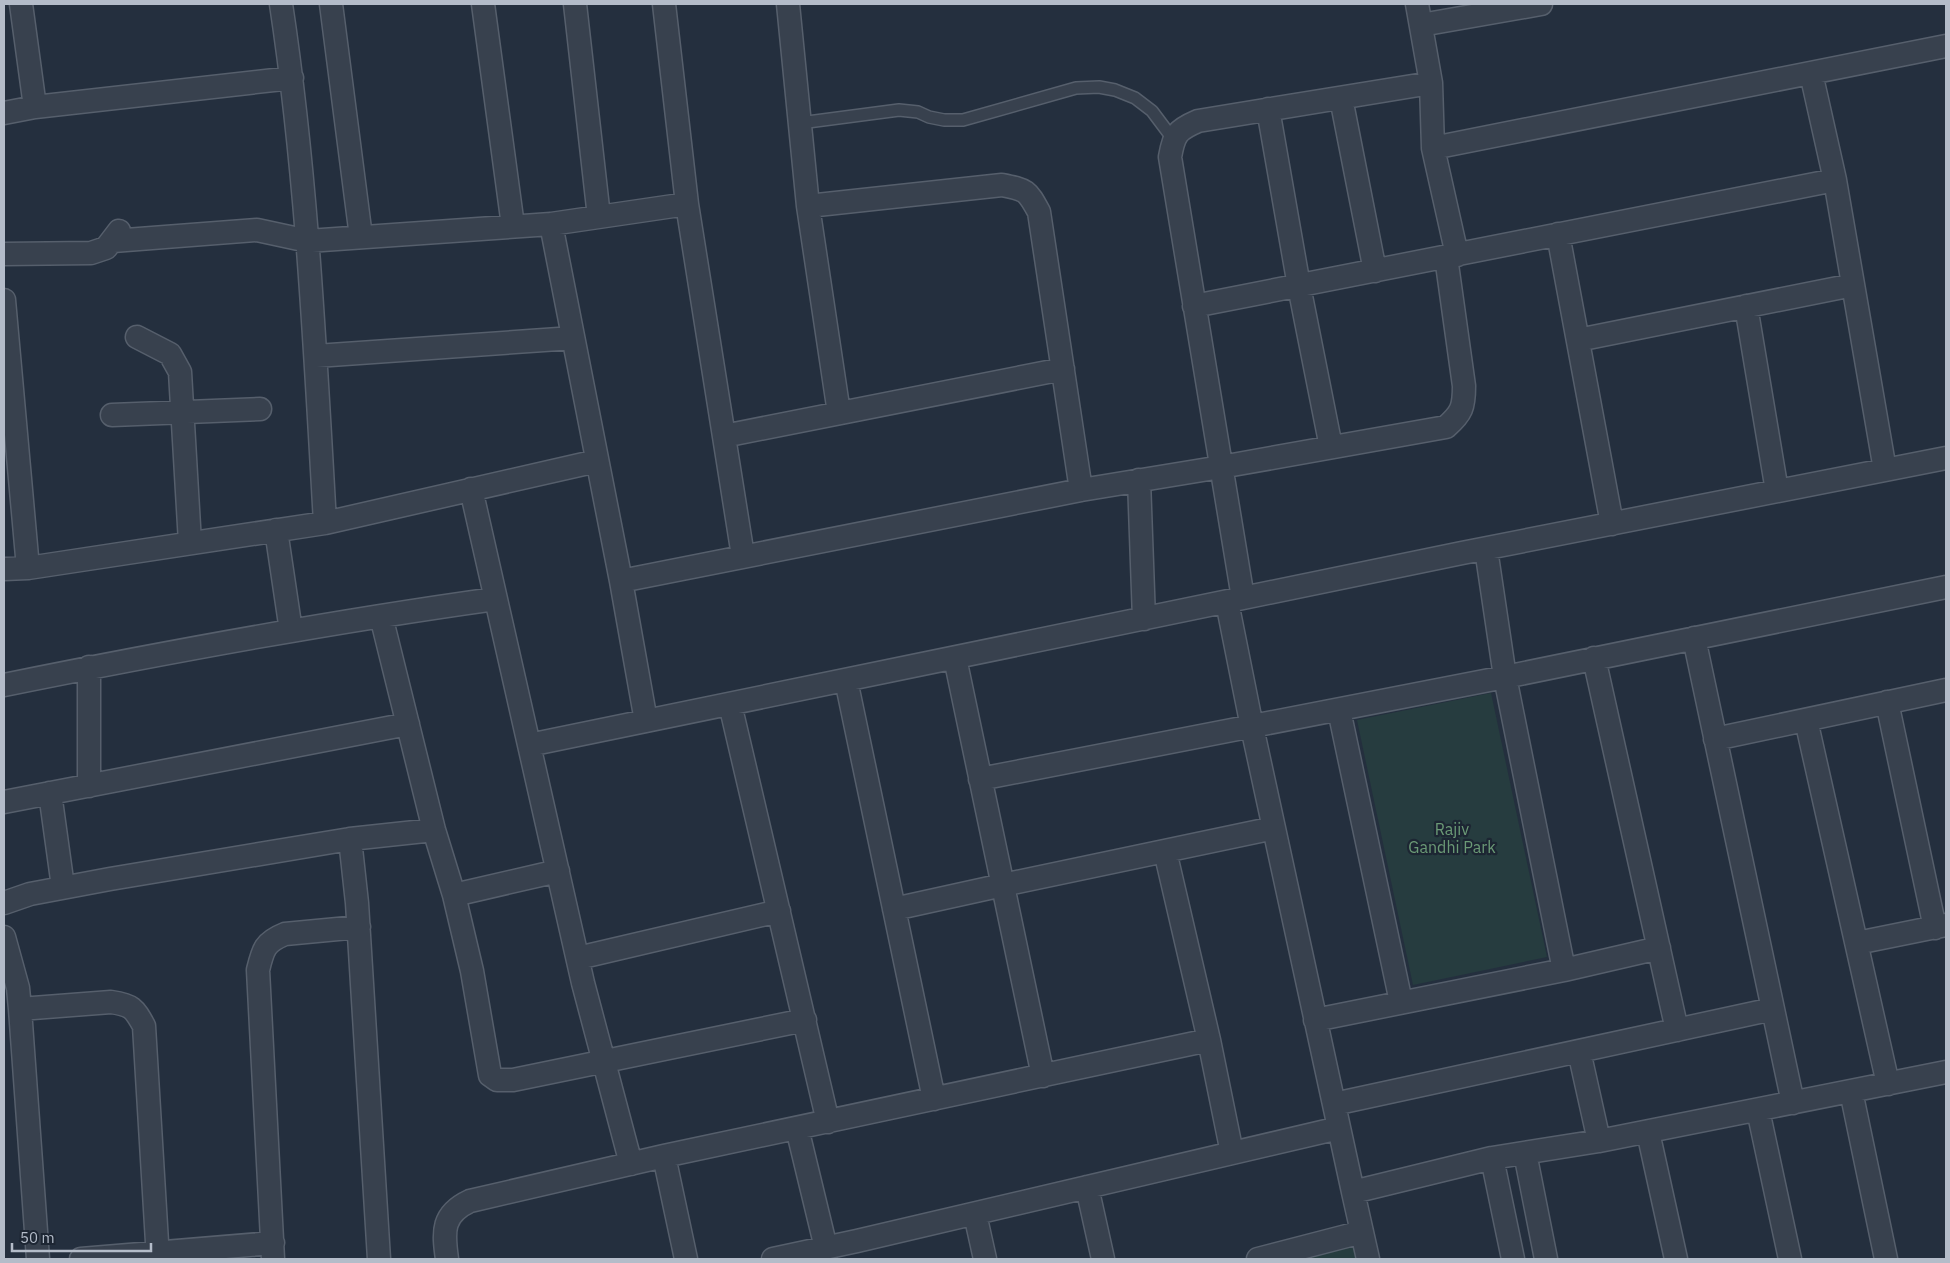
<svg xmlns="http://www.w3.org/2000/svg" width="1950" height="1263" viewBox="0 0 1950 1263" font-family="'IBM Plex Sans',sans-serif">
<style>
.green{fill:#263c3f}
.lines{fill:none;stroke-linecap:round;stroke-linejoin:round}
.lane-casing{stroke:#565f6c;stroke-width:14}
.street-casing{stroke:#565f6c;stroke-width:25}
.lane{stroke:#38414e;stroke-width:11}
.street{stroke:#38414e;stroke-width:22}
.labels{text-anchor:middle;stroke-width:4.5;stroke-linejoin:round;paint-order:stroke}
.park-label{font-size:16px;fill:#6b9a76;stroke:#1d2633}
</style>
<rect width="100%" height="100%" fill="#242f3e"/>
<path class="green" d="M 1491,693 L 1547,957 L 1413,985 L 1357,720 Z
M 1355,1242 L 1358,1259 L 1287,1259 Z"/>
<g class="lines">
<g class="lane-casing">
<path id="lane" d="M 800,123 L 899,110 L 918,112 L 929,117 L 944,120 L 963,120 L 1076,88 L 1099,87 L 1115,90 L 1135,98 L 1152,111 L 1173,139"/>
</g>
<g class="street-casing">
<path id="street" d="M 21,4 L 35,107
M 281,4 C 307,176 315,349 325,523
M 331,4 L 361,237
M 483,4 L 513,226
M 575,4 L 599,217
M 664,4 L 687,204 L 743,556
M 788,4 L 808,206 L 839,413
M 1417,4 L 1431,83 L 1433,148 L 1457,255
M 1421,25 L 1541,4
M 1811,73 L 1835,180 L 1885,470
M 1341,98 L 1375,271
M 1268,109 L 1299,286 L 1331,447
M 4,113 L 35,107 L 292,78
M 1433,148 L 1946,46
M 808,206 L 1002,185 C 1027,190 1027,190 1039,212 L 1081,490
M 551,224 L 621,581 L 646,721
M 1558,234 L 1612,524
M 113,241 L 257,230 L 308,241 L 551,224 L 687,204
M 4,254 L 91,253 L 106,248 L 119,231
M 4,300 L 28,568
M 1194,306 L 1835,180
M 1746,306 L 1777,491
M 137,337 L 170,354 L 180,372 L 190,543
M 1578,340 L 1853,285
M 316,356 L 573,338
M 112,415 L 260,409
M 724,436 L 1063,369
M 1139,480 L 1144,619
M 471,489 L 583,983 L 631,1164
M 276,530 L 291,631
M 1486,549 L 1505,677 L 1564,970
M 4,569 L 28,568 L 325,523 L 597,461
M 621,581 L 1081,490 L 1221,467 L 1446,427 C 1462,413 1464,407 1464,386 L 1446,257
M 1243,598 L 1170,157 C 1174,134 1177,130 1198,121 L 1431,83
M 1227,602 L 1252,727 L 1353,1192 L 1492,1158 L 1599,1141 L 1946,1072
M 381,616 L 434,830 L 454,895 L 472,971 L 490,1075 L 497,1080 L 513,1080 L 805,1020
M 1694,638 L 1793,1103
M 955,658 L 1043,1076
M 1594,658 L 1677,1030
M 846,680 L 934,1099
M 4,685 C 167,652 330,622 495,599
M 1887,702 L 1935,928
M 730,704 L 828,1122
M 1339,710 L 1401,1002
M 1806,720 L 1888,1084
M 1715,739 L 1946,690
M 529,745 L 1462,553 L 1946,458
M 980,779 L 1505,677 L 1946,587
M 89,786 L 89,667
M 50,793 L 63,887
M 4,802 L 408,724
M 350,839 L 357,903 L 379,1259
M 1165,851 L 1209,1040 L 1232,1153
M 454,895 L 558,871
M 4,903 L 30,894 L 110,879 L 350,839 L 434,830
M 894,909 L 1003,885 L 1274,828
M 4,937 L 18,988 L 20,1009 L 38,1259
M 1857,943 L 1946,925
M 578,958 L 779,911
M 20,1009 L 111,1002 C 132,1005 134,1008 144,1026 L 158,1259
M 1315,1020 L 1564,970 L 1659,948
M 1579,1051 L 1599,1141
M 1851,1091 L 1886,1259
M 1334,1104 L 1773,1009
M 1758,1110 L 1790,1259
M 797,1128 L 826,1248
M 1648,1132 L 1676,1259
M 1525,1153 L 1546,1259
M 664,1156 L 686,1259
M 1492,1158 L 1513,1259
M 1087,1187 L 1103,1259
M 1353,1192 L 1368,1259
M 975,1214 L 985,1259
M 81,1259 L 273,1243
M 273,1259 L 258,970 C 263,949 265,942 285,934 L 359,927
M 447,1259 C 443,1231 442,1214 470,1201 L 664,1156 L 1209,1040
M 773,1259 L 857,1241 L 1339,1128
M 1258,1259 L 1362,1232"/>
</g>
<use href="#lane" class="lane"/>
<use href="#street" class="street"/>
</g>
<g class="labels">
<g class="park-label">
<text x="1452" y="835">Rajiv<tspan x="1452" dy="18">Gandhi Park</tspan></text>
</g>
</g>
<rect width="1950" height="1263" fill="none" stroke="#b4bcc9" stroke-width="10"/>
<path d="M12 1243v8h139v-8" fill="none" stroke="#b4bcc9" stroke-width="2.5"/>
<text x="20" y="1243" font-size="15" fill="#b4bcc9" stroke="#1d2633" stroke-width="4" paint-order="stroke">50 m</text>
</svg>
